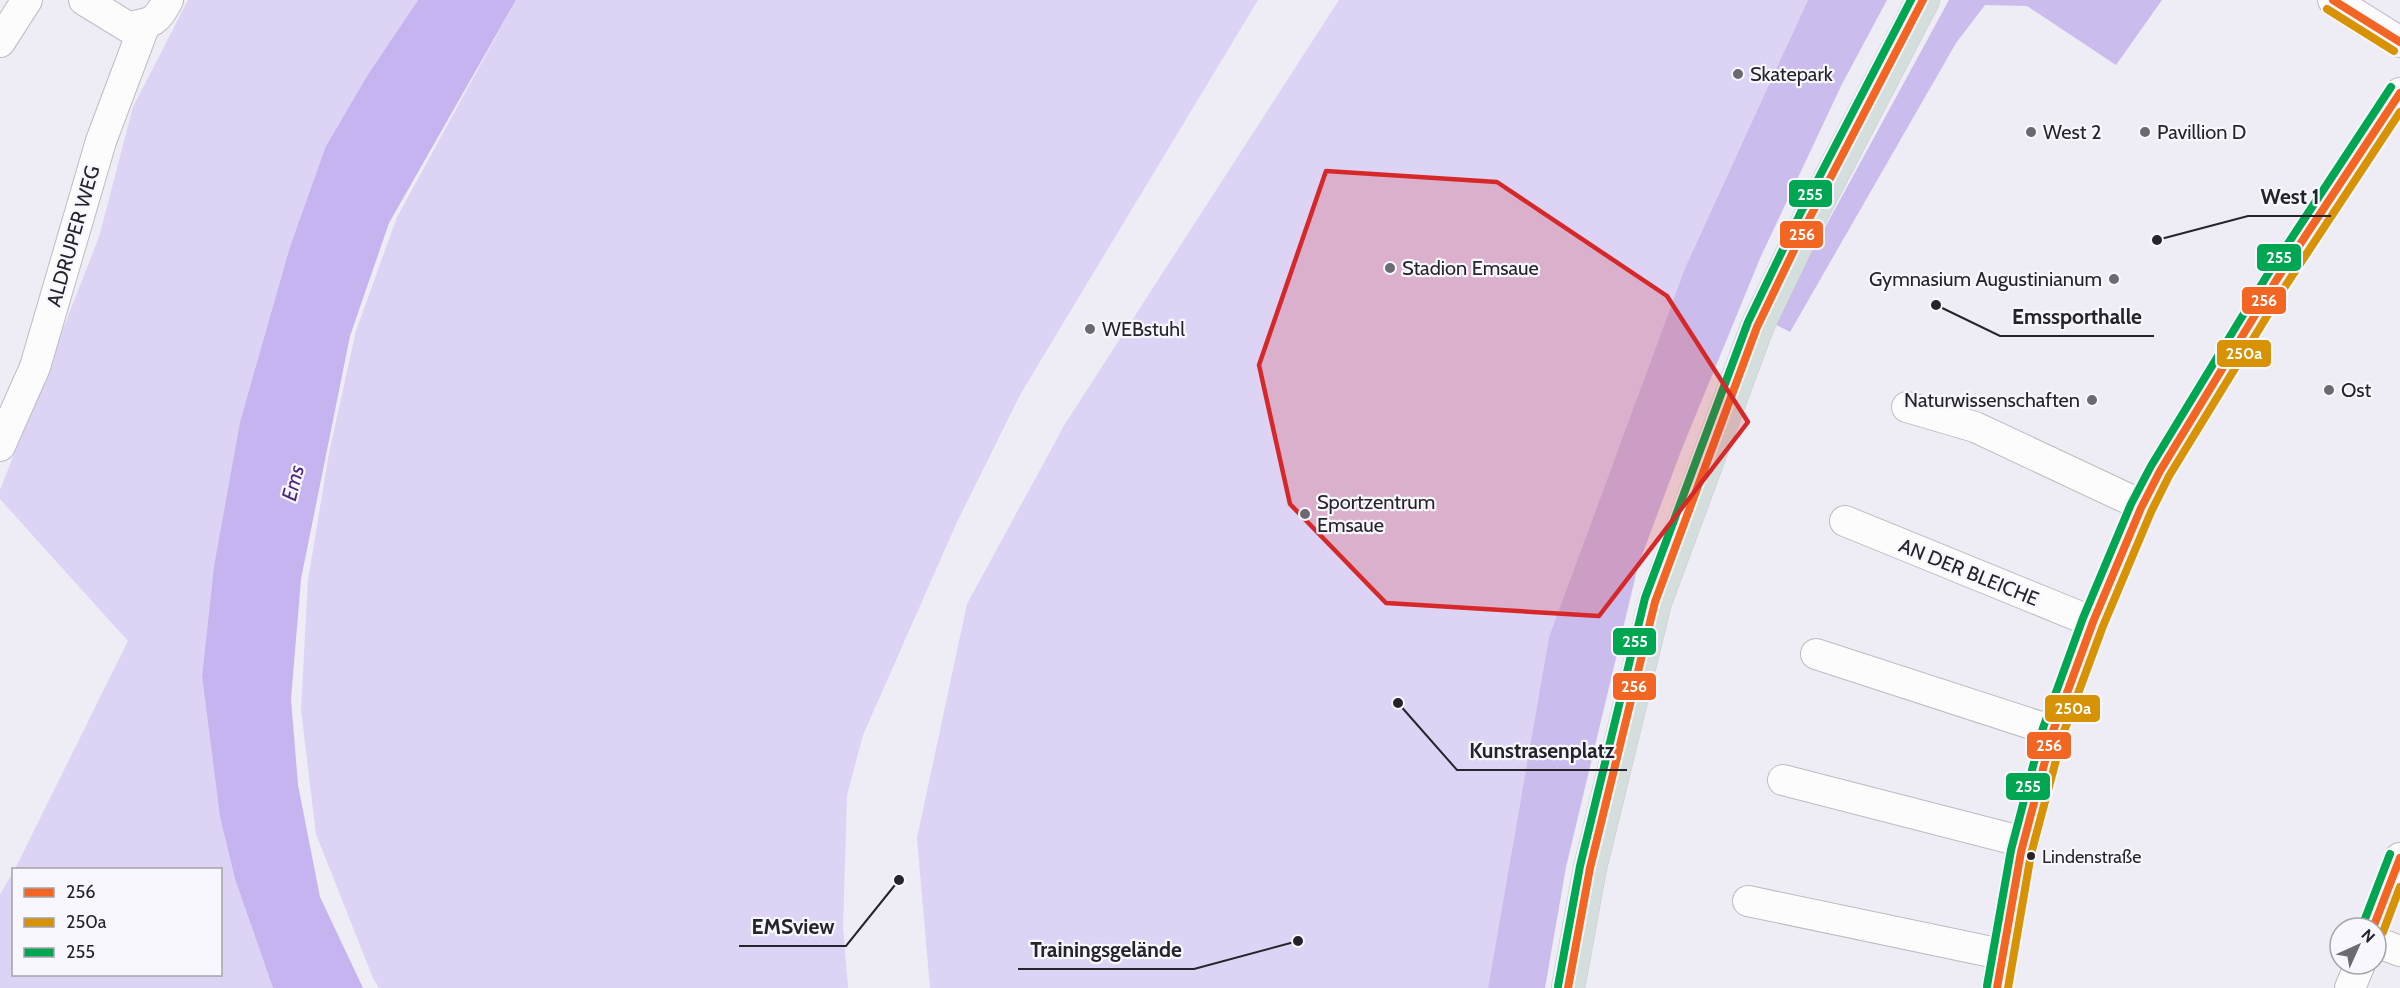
<svg xmlns="http://www.w3.org/2000/svg" width="2400" height="988" viewBox="0 0 2400 988" font-family="Cabin,sans-serif">
<style>
.green{fill:#dcd3f5}
.forest{fill:#cabced}
.water{fill:#c6b4f0}
.lines{fill:none;stroke-linecap:round;stroke-linejoin:round}
.minor-casing{stroke:#bebcc2;stroke-width:32}
.major-casing{stroke:#c9c8cc;stroke-width:34}
.minor{stroke:#fcfcfd;stroke-width:30}
.major{stroke:#d4dedd;stroke-width:33}
.bus-1-casing{stroke:#f8f7fd;stroke-width:12}
.bus-2-casing{stroke:#f8f7fd;stroke-width:12}
.bus-3-casing{stroke:#f8f7fd;stroke-width:12}
.bus-1{stroke:#f26522;stroke-width:8}
.bus-2{stroke:#d89206;stroke-width:8}
.bus-3{stroke:#00a651;stroke-width:8}
.marked{fill:#d62828;fill-opacity:0.2;stroke:#d62828;stroke-width:4.5;stroke-linejoin:round}
.poi-dot{fill:#6c6a71;stroke:#f8f7fd;stroke-width:2}
.bus-dot{fill:#26242a;stroke:#f8f7fd;stroke-width:2}
.labels{text-anchor:middle;stroke-width:4.5;stroke-linejoin:round;paint-order:stroke}
.bus-label{font-size:18px;fill:#26242a;stroke:#f8f7fd;text-anchor:start}
.poi-label{font-size:20px;fill:#26242a;stroke:#f8f7fd;text-anchor:start}
.street-label{font-size:20px;fill:#26242a;stroke:#f8f7fd}
.water-label{font-size:21px;font-style:italic;fill:#4c2584;stroke:#f8f7fd}
.leader{fill:none;stroke:#26242a;stroke-width:2}
.callout-dot{fill:#26242a;stroke:#f8f7fd;stroke-width:2}
.callout-label{font-size:21px;text-anchor:middle;font-weight:bold;fill:#26242a;stroke:#f8f7fd;stroke-width:4.5;stroke-linejoin:round;paint-order:stroke}
.line-badge{stroke:#f8f7fd;stroke-width:2}
.badge-label{font-size:16px;text-anchor:middle;font-weight:bold;fill:#fff}
</style>
<rect width="100%" height="100%" fill="#eeecf4"/>
<path class="green" d="M 188,0 L 418,0 L 367,76 L 326,146 L 240,422 L 214,566 L 202,676 L 220,817 L 235,879 L 273,988 L 0,988 L 0,894 L 13,873 L 14,974 L 220,974 L 220,870 L 15,869 L 128,641 L 0,499 L 0,490 L 99,237 L 133,107 Z
M 516,0 L 1258,0 L 1021,393 L 957,522 L 863,735 L 847,795 L 843,927 L 848,988 L 379,988 L 373,978 L 316,834 L 301,710 L 308,580 L 329,453 L 356,331 L 397,217 Z
M 1339,0 L 1808,0 L 1790,39 L 1806,49 L 1741,146 L 1685,268 L 1549,637 L 1488,988 L 930,988 L 917,838 L 967,604 L 1065,424 Z"/>
<path class="forest" d="M 1808,0 L 1887,0 L 1842,84 L 1761,256 L 1681,451 L 1638,566 L 1566,867 L 1545,988 L 1488,988 L 1549,637 L 1685,268 Z
M 1949,0 L 2162,0 L 2116,65 L 2027,6 L 1985,5 L 1956,43 L 1790,332 L 1773,323 Z"/>
<path class="water" d="M 418,0 L 516,0 L 389,223 L 350,336 L 301,579 L 291,699 L 298,785 L 320,897 L 363,988 L 273,988 L 235,879 L 220,817 L 202,676 L 214,566 L 240,422 L 290,247 L 326,146 L 367,76 Z"/>
<g class="lines">
<g class="minor-casing">
<path id="minor" d="M 84,0 L 128,27 C 153,23 156,22 168,0
M 2333,0 L 2400,42
M 0,42 L 27,0
M 1907,407 L 1975,427 L 2135,502 L 2141,508
M 0,446 L 35,367 L 101,141 L 145,24
M 1845,521 L 2093,622
M 1816,654 L 2053,731
M 1783,780 L 2024,842
M 1748,901 L 2001,954
M 2373,928 L 2400,858
M 2376,942 L 2400,951
M 1997,988 L 2021,852 L 2053,731 L 2093,622 L 2141,508 L 2160,471 L 2277,279 L 2400,93
M 2350,988 L 2360,964"/>
</g>
<g class="major-casing">
<path id="major" d="M 1568,988 L 1590,868 L 1655,602 L 1757,327 L 1809,219 L 1923,0"/>
</g>
<use href="#minor" class="minor"/>
<use href="#major" class="major"/>
<g class="bus-1-casing">
<path id="bus-1" d="M 2333,0 L 2400,42
M 2373,928 L 2400,858
M 1568,988 L 1590,868 L 1655,602 L 1757,327 L 1809,219 L 1923,0
M 1997,988 L 2021,852 L 2053,731 L 2093,622 L 2141,508 L 2160,471 L 2277,279 L 2400,93"/>
</g>
<g class="bus-2-casing">
<path id="bus-2" d="M 2327,9 L 2394,51
M 2383,932 L 2400,887
M 2008,988 L 2031,854 L 2063,734 L 2103,626 L 2151,512 L 2169,476 L 2286,285 L 2400,112"/>
</g>
<g class="bus-3-casing">
<path id="bus-3" d="M 2363,924 L 2390,854
M 1558,986 L 1580,866 L 1645,598 L 1748,322 L 1800,214 L 1911,0
M 1987,986 L 2011,850 L 2043,728 L 2083,618 L 2131,504 L 2151,466 L 2268,274 L 2391,87"/>
</g>
<use href="#bus-1" class="bus-1"/>
<use href="#bus-2" class="bus-2"/>
<use href="#bus-3" class="bus-3"/>
</g>
<path class="marked" d="M 1326,171 L 1497,182 L 1667,296 L 1748,422 L 1599,616 L 1386,603 L 1290,504 L 1259,365 Z"/>
<g class="poi-dot">
<circle cx="1738" cy="74" r="6"/>
<circle cx="2031" cy="132" r="6"/>
<circle cx="2145" cy="132" r="6"/>
<circle cx="1390" cy="268" r="6"/>
<circle cx="2114" cy="279" r="6"/>
<circle cx="1090" cy="329" r="6"/>
<circle cx="2329" cy="390" r="6"/>
<circle cx="2092" cy="400" r="6"/>
<circle cx="1305" cy="514" r="6"/>
</g>
<circle class="bus-dot" cx="2031" cy="856" r="5"/>
<g class="labels">
<g class="bus-label">
<text x="2042" y="863">Lindenstraße</text>
</g>
<g class="poi-label">
<text x="1750" y="81">Skatepark</text>
<text x="2043" y="139">West 2</text>
<text x="2157" y="139">Pavillion D</text>
<text x="1402" y="275">Stadion Emsaue</text>
<text x="2102" y="286" text-anchor="end">Gymnasium Augustinianum</text>
<text x="1102" y="336">WEBstuhl</text>
<text x="2341" y="397">Ost</text>
<text x="2080" y="407" text-anchor="end">Naturwissenschaften</text>
<text x="1317" y="509">Sportzentrum<tspan x="1317" dy="23">Emsaue</tspan></text>
</g>
<g class="street-label">
<text transform="translate(73 236) rotate(-74)" y="7">ALDRUPER WEG</text>
<text transform="translate(1969 572) rotate(22)" y="7">AN DER BLEICHE</text>
</g>
<g class="water-label">
<text transform="translate(293 483) rotate(-76)" y="7">Ems</text>
</g>
</g>
<path class="leader" d="M2157 240L2248 216H2331M1936 305L2000 336H2154M1398 703L1457 770H1627M899 880L846 946H739M1298 941L1194 969H1018"/>
<g class="callout-dot">
<circle cx="2157" cy="240" r="6"/>
<circle cx="1936" cy="305" r="6"/>
<circle cx="1398" cy="703" r="6"/>
<circle cx="899" cy="880" r="6"/>
<circle cx="1298" cy="941" r="6"/>
</g>
<g class="callout-label">
<text x="2290" y="204">West 1</text>
<text x="2077" y="324">Emssporthalle</text>
<text x="1542" y="758">Kunstrasenplatz</text>
<text x="793" y="934">EMSview</text>
<text x="1106" y="957">Trainingsgelände</text>
</g>
<g class="line-badge">
<rect x="1788" y="179" width="45" height="29" rx="6" fill="#00a651"/>
<rect x="1779" y="220" width="45" height="29" rx="6" fill="#f26522"/>
<rect x="2256" y="243" width="46" height="29" rx="6" fill="#00a651"/>
<rect x="2241" y="286" width="46" height="29" rx="6" fill="#f26522"/>
<rect x="2216" y="339" width="56" height="29" rx="6" fill="#d89206"/>
<rect x="1612" y="627" width="45" height="29" rx="6" fill="#00a651"/>
<rect x="1612" y="672" width="45" height="29" rx="6" fill="#f26522"/>
<rect x="2044" y="694" width="57" height="29" rx="6" fill="#d89206"/>
<rect x="2026" y="731" width="46" height="29" rx="6" fill="#f26522"/>
<rect x="2005" y="772" width="46" height="29" rx="6" fill="#00a651"/>
</g>
<g class="badge-label">
<text x="1810" y="200">255</text>
<text x="1802" y="240">256</text>
<text x="2279" y="263">255</text>
<text x="2264" y="306">256</text>
<text x="2244" y="359">250a</text>
<text x="1635" y="647">255</text>
<text x="1634" y="692">256</text>
<text x="2073" y="714">250a</text>
<text x="2049" y="751">256</text>
<text x="2028" y="792">255</text>
</g>
<rect x="12" y="868" width="210" height="108" fill="#f8f7fd" stroke="#a4a3a9" stroke-width="1.5"/>
<rect x="24" y="888" width="30" height="9" fill="#f26522" stroke="#a4a3a9" stroke-width="1.5"/>
<text x="66" y="898" font-size="18" fill="#26242a">256</text>
<rect x="24" y="918" width="30" height="9" fill="#d89206" stroke="#a4a3a9" stroke-width="1.5"/>
<text x="66" y="928" font-size="18" fill="#26242a">250a</text>
<rect x="24" y="948" width="30" height="9" fill="#00a651" stroke="#a4a3a9" stroke-width="1.5"/>
<text x="66" y="958" font-size="18" fill="#26242a">255</text>
<g transform="translate(2358 946) rotate(45)"><circle r="28" fill="#f8f7fd" stroke="#a4a3a9" stroke-width="1.5"/>
<path d="M0-4.5L10 22L0 15L-10 22Z" fill="#6c6a71"/>
<text y="-9" font-size="16" font-weight="bold" text-anchor="middle" fill="#26242a">N</text>
</g>
</svg>
